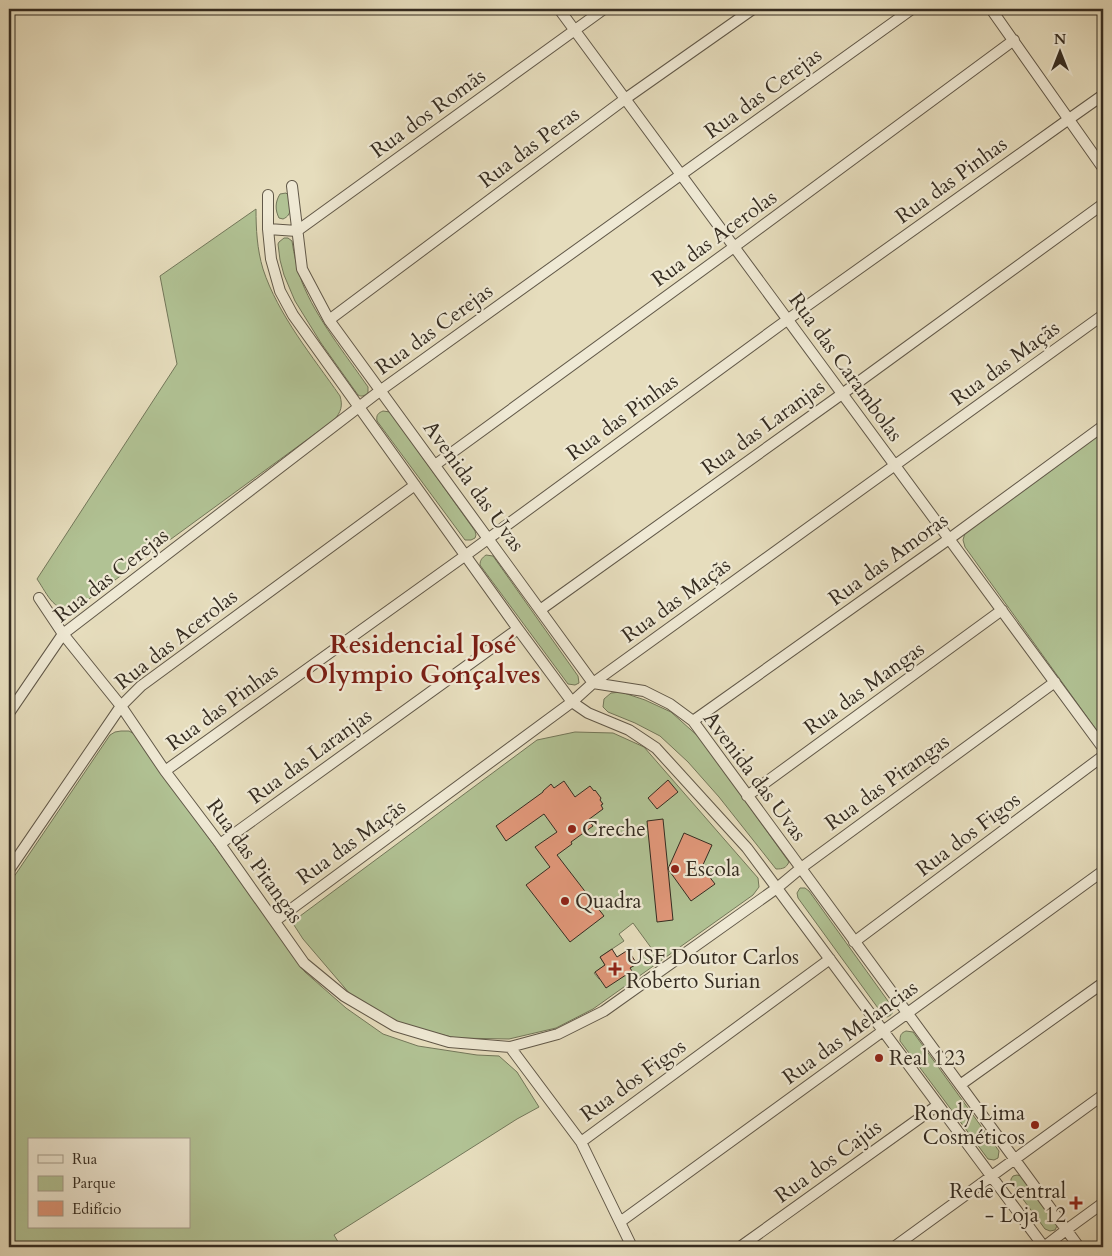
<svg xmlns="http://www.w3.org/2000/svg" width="1112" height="1256" viewBox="0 0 1112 1256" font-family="Cardo,serif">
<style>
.green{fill:#b1c294;stroke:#73775a;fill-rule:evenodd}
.building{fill:#e09779;stroke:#352c21}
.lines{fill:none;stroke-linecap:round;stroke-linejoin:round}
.minor-casing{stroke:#615848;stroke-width:12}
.minor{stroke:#efe9d4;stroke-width:10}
.poi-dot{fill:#8f2418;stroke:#efe9d4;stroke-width:2}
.labels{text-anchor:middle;stroke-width:4.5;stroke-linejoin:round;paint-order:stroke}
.street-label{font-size:21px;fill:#352c21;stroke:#efe9d4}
.poi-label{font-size:21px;fill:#352c21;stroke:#efe9d4;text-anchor:start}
.district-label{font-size:26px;font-weight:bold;fill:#7a1f14;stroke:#efe9d4}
</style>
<rect width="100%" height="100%" fill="#e6ddbd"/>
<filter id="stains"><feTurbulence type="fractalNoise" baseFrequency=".004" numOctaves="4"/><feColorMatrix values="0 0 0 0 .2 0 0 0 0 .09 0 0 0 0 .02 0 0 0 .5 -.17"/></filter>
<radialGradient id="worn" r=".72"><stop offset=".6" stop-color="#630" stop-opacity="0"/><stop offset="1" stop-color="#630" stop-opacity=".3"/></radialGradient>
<path class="green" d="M 286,193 L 289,196 C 290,205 293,215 283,219 L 279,218 C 275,210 275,202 280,194 Z
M 256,209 C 256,229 257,249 263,269 C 278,315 313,357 340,396 C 343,406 341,412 334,420 L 78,607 C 55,616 48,595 37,579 L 177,364 L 160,276 Z
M 284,238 L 288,238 L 292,241 C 294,255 297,268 302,282 C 316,318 346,355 368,387 L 368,393 C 364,396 362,397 358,395 L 321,343 L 295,301 L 284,275 L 280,260 L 278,244 L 279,242 Z
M 383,411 L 390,412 L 475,531 L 476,535 L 475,538 L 471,540 L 465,540 L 377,421 C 376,415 378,413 383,411 Z
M 1103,431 L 1103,737 L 1100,735 L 965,547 L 963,540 L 965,533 Z
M 486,555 L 493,556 L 578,676 L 579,683 L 575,685 L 568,684 L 480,565 C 480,560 482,558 486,555 Z
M 621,692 L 645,700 L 671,712 L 700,738 L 789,862 C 786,868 783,869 776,869 L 719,797 L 688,762 L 660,736 L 635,723 L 608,712 L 603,707 L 604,699 L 611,693 Z
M 121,731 L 129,731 L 136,735 L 193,816 L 305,972 L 346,1008 L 383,1034 L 418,1046 L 477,1055 L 499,1056 L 517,1072 L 539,1107 L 517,1119 L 334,1235 L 341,1247 L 9,1247 L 9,884 L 110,735 L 115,732 ZM 29,1140 L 189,1140 L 189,1227 L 29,1227 Z
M 575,732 L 613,733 L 644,747 L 758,878 L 759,887 L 753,895 L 593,1009 L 556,1028 L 509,1039 L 455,1038 L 398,1023 L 350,994 L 303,939 L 292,922 L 537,740 ZM 633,923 L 652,949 L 635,962 L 637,964 C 625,971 610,972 599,979 L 594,973 L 605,965 L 600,957 L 624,941 L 619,934 Z
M 800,888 L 805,888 L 809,891 L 893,1008 C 893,1013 892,1015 887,1017 L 883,1015 L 798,898 L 797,893 Z
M 906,1031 L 913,1032 L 999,1151 L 998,1158 L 994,1160 L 988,1159 L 900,1041 C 900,1035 901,1033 906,1031 Z
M 1017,1175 L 1021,1176 L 1056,1222 L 1057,1226 L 1055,1230 L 1050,1231 L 1045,1229 L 1011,1183 L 1011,1179 L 1013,1176 Z"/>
<path class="building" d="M 668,780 L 678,792 L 657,809 L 648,798 Z
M 564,781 L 575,797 L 590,786 L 594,791 L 595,790 L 601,798 L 600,800 L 603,804 L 601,805 L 603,809 L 588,820 L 593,826 L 571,842 L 572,844 L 557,855 L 604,916 L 570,942 L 526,885 L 550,867 L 535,847 L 557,832 L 544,814 L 506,841 L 496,826 L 543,792 L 543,791 L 551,784 L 554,788 Z
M 663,819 L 673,920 L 657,922 L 647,821 Z
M 684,833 L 712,845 L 702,867 L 715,884 L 691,901 L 668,869 Z
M 612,949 L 617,957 L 628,950 L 637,964 L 630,968 L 632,971 L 606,988 L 595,972 L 605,965 L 600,957 Z"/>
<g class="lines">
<g class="minor-casing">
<path id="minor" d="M 559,9 L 1103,748
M 991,9 L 1103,168
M 292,186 L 302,269 L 329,320 L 593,683 L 644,691 L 670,704 L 693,721 L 1079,1247
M 268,195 L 268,229 L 271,259 L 280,291 L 293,315 L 518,629 L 572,702 L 588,713 L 629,730 L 656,748 L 747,848 L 1044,1247
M 268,229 L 297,231 L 604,9
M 329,320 L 625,99 L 753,9
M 435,465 L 734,247 L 1014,40
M 39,598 L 63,634 L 121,706 L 165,771 L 220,844 L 304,963 L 344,996 L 395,1026 L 449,1042 L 510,1047 L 581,1142 L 632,1247
M 540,610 L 842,394 L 1103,204
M 9,713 L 63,634 L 381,390 L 912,9
M 693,721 L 949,539 L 1103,426
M 165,771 L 466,555 L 787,320 L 1069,119 L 1103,95
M 747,796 L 1002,610
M 220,844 L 518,629
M 9,870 L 121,706 L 141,686 L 415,485
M 275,921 L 572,702 L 593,683 L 1103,315
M 854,942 L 1103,756
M 510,1047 L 558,1034 L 604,1011 L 777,888 L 801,868 L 1055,682
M 960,1085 L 1103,983
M 581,1142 L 830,959
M 620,1222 L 1103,871
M 740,1247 L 938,1105
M 894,1247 L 1103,1095
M 1044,1247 L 1066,1230 L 1103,1203"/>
</g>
<use href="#minor" class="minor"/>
</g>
<g class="poi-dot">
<circle cx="572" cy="829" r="5"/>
<circle cx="675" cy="869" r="5"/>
<circle cx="565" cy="901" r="5"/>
<path d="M612.5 961.5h5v5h5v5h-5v5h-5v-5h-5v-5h5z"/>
<circle cx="879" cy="1058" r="5"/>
<circle cx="1035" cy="1125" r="5"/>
<path d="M1073.5 1195.5h5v5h5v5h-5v5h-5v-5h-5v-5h5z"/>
</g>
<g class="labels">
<g class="street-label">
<text transform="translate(763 93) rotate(-36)" y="7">Rua das Cerejas</text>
<text transform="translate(428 113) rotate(-36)" y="7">Rua dos Romãs</text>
<text transform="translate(529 147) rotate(-37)" y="7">Rua das Peras</text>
<text transform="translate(951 180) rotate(-36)" y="7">Rua das Pinhas</text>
<text transform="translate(714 238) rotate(-36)" y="7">Rua das Acerolas</text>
<text transform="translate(434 329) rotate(-36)" y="7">Rua das Cerejas</text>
<text transform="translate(1005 363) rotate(-36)" y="7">Rua das Maçãs</text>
<text transform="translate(846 367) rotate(54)" y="7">Rua das Carambolas</text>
<text transform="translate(622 417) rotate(-36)" y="7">Rua das Pinhas</text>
<text transform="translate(763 427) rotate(-36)" y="7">Rua das Laranjas</text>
<text transform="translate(474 486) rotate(54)" y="7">Avenida das Uvas</text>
<text transform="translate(888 559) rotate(-36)" y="7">Rua das Amoras</text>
<text transform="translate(111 575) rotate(-38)" y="7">Rua das Cerejas</text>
<text transform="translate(676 600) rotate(-36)" y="7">Rua das Maçãs</text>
<text transform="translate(176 639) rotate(-38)" y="7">Rua das Acerolas</text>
<text transform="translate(864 688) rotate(-36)" y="7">Rua das Mangas</text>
<text transform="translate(222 707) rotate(-36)" y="7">Rua das Pinhas</text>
<text transform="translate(310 756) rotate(-36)" y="7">Rua das Laranjas</text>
<text transform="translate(755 776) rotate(53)" y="7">Avenida das Uvas</text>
<text transform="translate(887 782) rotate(-36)" y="7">Rua das Pitangas</text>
<text transform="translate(968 834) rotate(-37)" y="7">Rua dos Figos</text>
<text transform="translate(351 842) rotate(-36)" y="7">Rua das Maçãs</text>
<text transform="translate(255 861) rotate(54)" y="7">Rua das Pitangas</text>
<text transform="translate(850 1032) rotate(-36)" y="7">Rua das Melancias</text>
<text transform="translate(633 1080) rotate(-36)" y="7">Rua dos Figos</text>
<text transform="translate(828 1161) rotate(-36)" y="7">Rua dos Cajús</text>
</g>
<g class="poi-label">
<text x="582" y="836">Creche</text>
<text x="685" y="876">Escola</text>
<text x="575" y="908">Quadra</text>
<text x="626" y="964">USF Doutor Carlos<tspan x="626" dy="24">Roberto Surian</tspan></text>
<text x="889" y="1065">Real 123</text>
<text x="1025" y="1120" text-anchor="end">Rondy Lima<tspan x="1025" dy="24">Cosméticos</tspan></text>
<text x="1066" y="1198" text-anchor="end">Rede Central<tspan x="1066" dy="24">- Loja 12</tspan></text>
</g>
<g class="district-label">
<text x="423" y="653">Residencial José<tspan x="423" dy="30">Olympio Gonçalves</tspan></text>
</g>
</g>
<rect width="1112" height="1256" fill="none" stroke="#e6ddbd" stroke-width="30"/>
<rect x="10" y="10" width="1092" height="1236" fill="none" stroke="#352c21" stroke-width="2.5"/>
<rect x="15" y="15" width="1082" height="1226" fill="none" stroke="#352c21"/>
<rect x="28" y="1138" width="162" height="90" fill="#efe9d4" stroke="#a59d8c"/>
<rect x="38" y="1155" width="25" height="8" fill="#efe9d4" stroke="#a59d8c"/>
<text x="72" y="1164" font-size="15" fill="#352c21">Rua</text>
<rect x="38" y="1176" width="25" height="15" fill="#b1c294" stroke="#a59d8c"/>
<text x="72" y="1188" font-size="15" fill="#352c21">Parque</text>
<rect x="38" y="1201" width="25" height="15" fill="#e09779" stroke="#a59d8c"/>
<text x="72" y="1214" font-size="15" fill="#352c21">Edifício</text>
<g transform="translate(1060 52)" stroke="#efe9d4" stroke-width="4" paint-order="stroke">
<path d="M0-4L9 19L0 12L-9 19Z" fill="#352c21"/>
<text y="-8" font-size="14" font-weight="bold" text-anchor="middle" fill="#352c21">N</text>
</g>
<rect width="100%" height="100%" filter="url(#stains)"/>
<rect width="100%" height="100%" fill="url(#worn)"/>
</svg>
